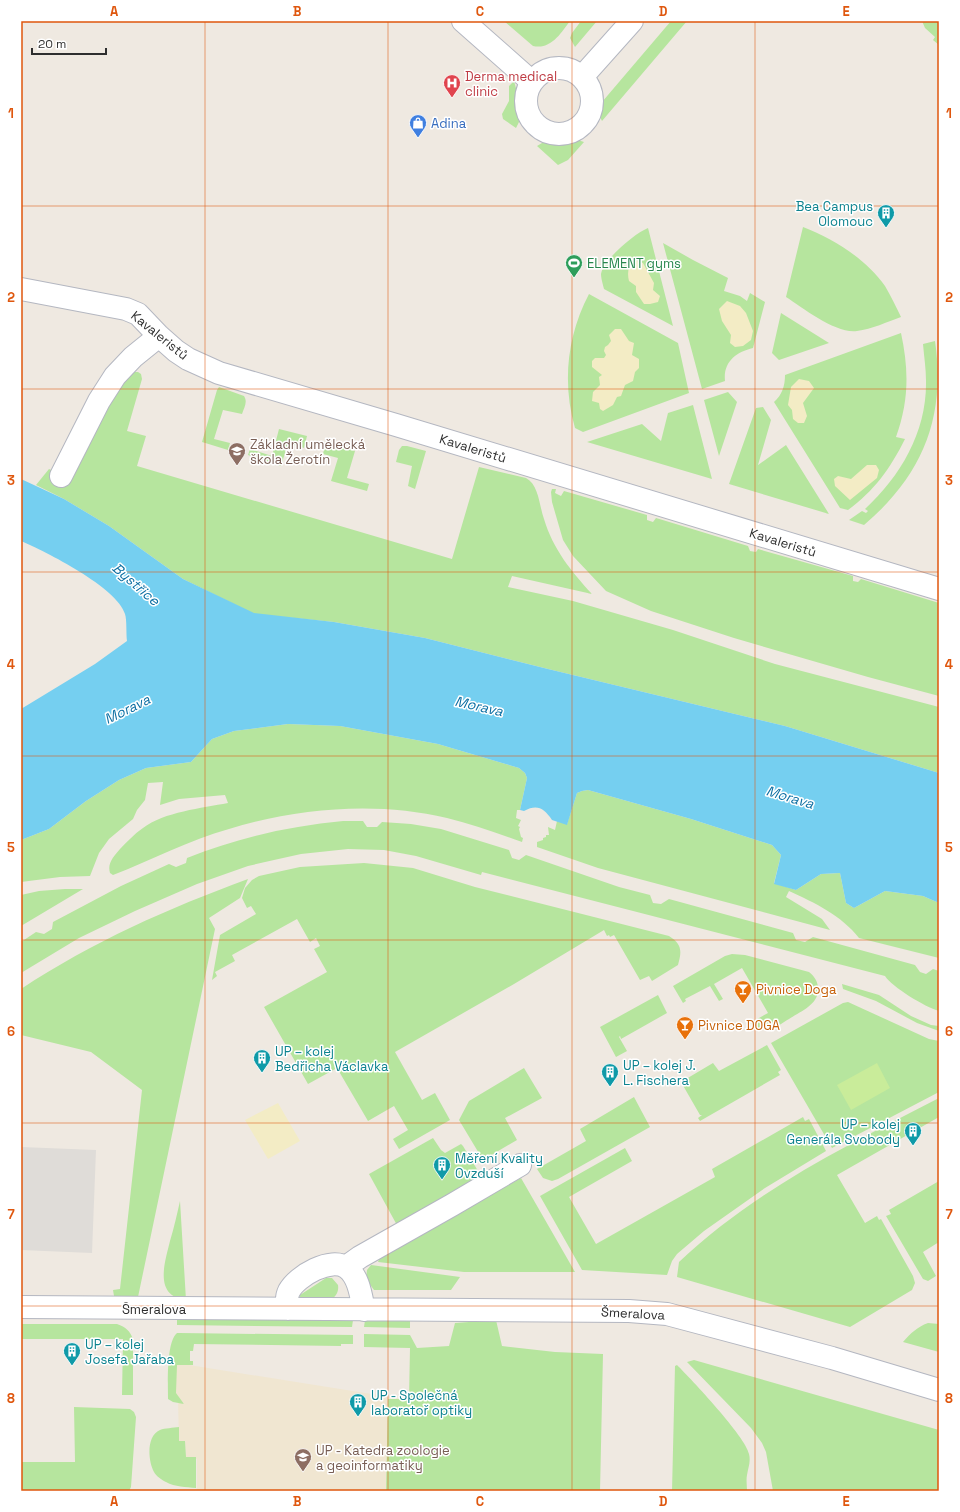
<svg xmlns="http://www.w3.org/2000/svg" width="960" height="1512" viewBox="0 0 960 1512" font-family="'Space Grotesk',sans-serif">
<style>
.education{fill:#f0e6d1}
.green{fill:#b6e59e}
.sand{fill:#f3ecc5}
.pitch{fill:#c9ec9a}
.plaza{fill:#dfdcd8}
.water{fill:#75cff0}
.lines{fill:none;stroke-linecap:round;stroke-linejoin:round}
.minor-casing{stroke:#b4b7c1;stroke-width:24}
.minor{stroke:#fff;stroke-width:22}
.grid{fill:none;stroke:#df570e;stroke-width:1;stroke-opacity:0.55}
.labels{text-anchor:middle;stroke-width:3;stroke-linejoin:round;paint-order:stroke}
.health-label{font-size:13px;fill:#be3a42;stroke:#fff;text-anchor:start}
.shop-label{font-size:13px;fill:#366cbe;stroke:#fff;text-anchor:start}
.culture-label{font-size:13px;fill:#0d838f;stroke:#fff;text-anchor:start}
.leisure-label{font-size:13px;fill:#27864d;stroke:#fff;text-anchor:start}
.street-label{font-size:13px;fill:#2e2e2e;stroke:#fff}
.education-label{font-size:13px;fill:#785e54;stroke:#fff;text-anchor:start}
.food-label{font-size:13px;fill:#c56008;stroke:#fff;text-anchor:start}
.water-label{font-size:14px;font-style:italic;fill:#0d6fa3;stroke:#fff}
.neatline{fill:none;stroke:#df570e;stroke-width:1.5}
.grid-label{font-size:13px;text-anchor:middle;font-weight:bold;fill:#df570e}
</style>
<rect width="100%" height="100%" fill="#efe9e1"/>
<path class="education" d="M 172,1364 L 183,1364 L 409,1400 L 407,1491 L 197,1491 L 197,1459 L 186,1457 L 185,1441 L 179,1441 L 178,1400 L 172,1392 Z"/>
<path class="green" d="M 504,21 L 570,21 C 561,33 551,50 533,46 Z
M 581,21 L 597,21 L 575,47 L 570,38 L 572,33 Z
M 671,21 L 687,21 L 602,121 C 599,115 597,109 602,102 Z
M 922,21 L 939,21 L 939,45 L 933,40 L 935,37 L 925,28 Z
M 514,81 L 517,92 L 517,105 L 519,122 L 516,128 L 503,119 L 502,114 L 509,101 L 509,86 Z
M 575,139 L 584,142 L 568,160 L 558,165 L 537,146 L 542,143 L 559,142 Z
M 803,227 C 834,239 866,259 885,286 C 891,296 896,307 901,317 C 887,322 872,329 857,331 C 836,334 803,308 786,297 Z
M 648,228 L 673,326 L 604,289 C 603,285 601,278 601,274 C 603,260 635,233 648,228 Z
M 663,243 L 693,260 L 728,278 L 724,291 L 740,296 L 747,301 L 750,293 L 765,302 L 753,348 C 736,352 723,362 725,381 L 702,389 Z
M 589,294 L 678,343 L 689,393 L 583,432 L 575,428 C 562,383 567,336 589,294 Z
M 781,313 L 829,343 L 779,360 L 772,353 Z
M 901,333 C 909,370 909,401 896,437 L 905,439 C 890,469 874,491 848,510 L 840,508 L 774,402 C 782,395 785,386 785,375 Z
M 935,341 C 946,417 923,475 864,525 L 849,520 L 862,511 L 866,513 L 868,511 L 865,509 C 901,476 927,431 926,381 C 926,369 924,356 923,344 Z
M 133,372 L 138,372 L 141,374 L 142,379 L 127,431 L 146,436 L 137,466 L 452,559 L 479,467 L 526,478 C 539,485 539,505 544,519 C 553,549 571,571 592,594 L 512,576 L 508,587 L 573,601 L 673,630 L 775,664 L 939,707 L 939,773 L 785,726 L 548,669 L 425,638 L 334,622 L 254,614 L 183,579 L 109,526 L 64,499 L 36,485 L 49,469 L 68,478 L 118,382 Z
M 219,387 L 244,396 C 248,402 244,408 242,414 L 223,410 L 214,439 L 230,443 L 228,450 L 202,442 L 217,390 Z
M 728,392 L 737,402 L 719,456 L 704,400 Z
M 693,405 L 712,479 L 587,442 L 642,424 L 661,441 L 668,413 Z
M 763,407 L 771,420 L 758,465 L 786,445 L 829,514 L 729,484 L 756,408 Z
M 279,429 L 307,436 L 304,448 L 288,443 L 281,466 L 248,455 L 250,449 L 272,456 Z
M 326,441 L 355,451 L 347,478 L 369,484 L 367,491 L 331,481 L 338,458 L 323,454 Z
M 402,446 L 407,446 L 426,451 L 415,489 L 408,486 L 412,466 L 396,462 L 399,450 Z
M 552,489 L 556,489 L 555,493 L 561,496 L 564,491 L 647,515 L 647,520 L 653,522 L 656,518 L 666,521 L 748,546 L 750,551 L 756,552 L 758,549 L 853,576 L 853,581 L 858,582 L 861,579 L 939,603 L 939,696 L 868,677 L 734,638 L 651,611 L 606,591 L 573,556 L 563,540 L 552,502 L 551,492 Z
M 288,724 L 340,726 L 438,744 L 519,768 L 525,773 L 527,778 L 520,810 L 517,810 L 516,818 L 521,820 L 518,826 L 520,827 L 519,829 L 521,837 L 523,838 L 522,842 C 497,833 472,824 447,818 C 376,801 298,808 229,829 C 189,840 152,860 113,875 L 110,873 C 107,863 114,856 120,849 C 127,842 134,834 143,828 C 164,812 202,808 228,803 L 225,795 L 179,799 L 160,805 L 163,782 L 148,783 L 145,800 L 137,810 L 133,819 L 109,839 L 99,853 L 90,876 L 60,877 L 21,882 L 21,840 L 49,829 L 86,801 L 119,780 L 146,768 L 191,762 L 212,739 L 234,731 Z
M 588,790 L 691,819 L 772,845 L 781,855 L 774,883 L 796,890 L 821,874 L 840,873 L 846,903 L 854,908 L 885,891 L 923,896 L 939,903 L 939,958 L 859,938 C 841,915 815,903 789,891 L 786,897 L 822,919 L 830,930 L 598,868 L 537,847 L 537,842 L 543,840 L 543,838 L 546,837 L 546,835 L 549,835 L 548,827 L 555,830 L 557,821 L 567,824 L 577,793 L 582,791 Z
M 343,821 L 363,821 L 367,827 L 377,827 L 382,822 L 411,824 L 441,829 L 509,850 L 512,858 L 519,860 L 526,855 L 619,887 L 650,895 L 653,903 L 661,904 L 669,899 L 793,933 L 796,940 L 805,942 L 813,937 L 915,965 L 920,972 L 926,974 L 933,969 L 939,971 L 939,1011 C 925,1007 892,987 885,976 L 482,872 L 481,875 L 416,856 L 384,850 L 348,849 L 301,854 L 274,860 L 248,866 L 197,884 L 135,911 L 79,938 L 21,973 L 21,942 L 36,932 L 44,934 L 52,929 L 53,922 L 121,886 L 169,864 L 176,867 L 186,863 L 187,858 C 237,838 289,826 343,821 Z
M 364,863 L 413,868 L 475,887 L 669,936 C 682,944 682,951 678,965 L 652,981 L 649,976 L 640,980 L 614,935 L 610,937 L 609,935 L 607,936 L 604,930 L 514,984 L 395,1052 L 422,1100 L 435,1093 L 450,1120 L 399,1149 L 393,1139 L 408,1130 L 394,1106 L 368,1121 L 337,1068 L 308,1084 L 264,1007 L 327,972 L 314,949 L 320,946 L 316,938 L 310,942 L 297,919 L 232,955 L 235,961 L 215,972 L 217,976 L 212,980 L 220,935 L 256,914 L 251,906 L 247,908 L 242,898 L 245,888 L 252,880 L 259,876 L 300,867 Z
M 248,879 L 240,898 L 209,918 L 215,929 L 138,1297 L 114,1296 L 113,1290 L 120,1289 L 142,1090 L 91,1052 L 21,1035 L 21,989 C 92,942 169,908 248,879 Z
M 65,889 L 83,889 L 21,926 L 21,895 L 39,891 Z
M 732,954 L 745,955 L 809,972 C 814,976 817,980 818,987 C 820,1004 801,1011 789,1019 C 782,1023 775,1029 767,1029 C 761,1030 754,1027 750,1023 L 768,1013 L 742,968 L 714,984 L 723,999 L 719,1001 L 710,986 L 685,999 L 686,1001 L 683,1003 L 673,986 L 725,956 Z
M 842,984 L 879,995 L 911,1016 L 931,1025 L 939,1026 L 939,1031 L 917,1023 L 876,1001 L 843,989 Z
M 658,995 L 667,1013 L 621,1039 L 620,1036 L 619,1037 L 627,1051 L 616,1057 L 600,1027 Z
M 848,1002 L 929,1039 L 939,1041 L 939,1092 L 832,1148 L 771,1043 L 843,1003 Z
M 767,1045 L 781,1070 L 778,1072 L 780,1075 L 700,1121 L 698,1118 L 702,1115 L 700,1115 L 681,1082 L 713,1063 L 719,1071 Z
M 524,1068 L 542,1098 L 505,1118 L 517,1140 L 483,1160 L 459,1120 L 469,1101 Z
M 634,1097 L 650,1127 L 558,1179 L 552,1181 L 543,1178 L 537,1169 L 586,1141 L 580,1129 Z
M 939,1098 L 939,1117 L 837,1175 L 865,1223 L 877,1216 L 879,1220 L 881,1219 L 913,1276 L 915,1283 L 912,1290 L 850,1327 L 677,1277 L 679,1262 C 755,1190 846,1146 939,1098 Z
M 803,1117 L 805,1121 L 809,1119 L 826,1151 L 765,1188 L 704,1231 L 677,1254 L 672,1261 L 667,1275 L 582,1270 L 540,1196 L 625,1148 L 632,1161 L 569,1197 L 596,1244 L 715,1177 L 712,1169 Z
M 433,1138 L 441,1150 L 445,1153 L 461,1144 L 463,1146 L 481,1176 L 398,1227 L 369,1174 Z
M 521,1178 L 575,1272 L 464,1272 L 378,1262 L 380,1257 Z
M 939,1181 L 939,1242 L 923,1252 L 936,1276 L 928,1281 L 923,1279 L 886,1216 L 891,1214 L 889,1210 Z
M 180,1201 L 186,1300 C 153,1296 165,1262 170,1241 C 174,1228 177,1214 180,1201 Z
M 371,1265 L 460,1277 L 451,1290 L 374,1290 L 366,1279 L 367,1270 Z
M 326,1278 L 332,1278 L 338,1285 C 339,1292 336,1296 331,1300 L 299,1300 L 300,1295 Z
M 177,1317 L 353,1320 L 352,1327 L 177,1325 Z
M 365,1320 L 410,1321 L 410,1328 L 364,1327 Z
M 496,1320 L 502,1346 L 555,1352 L 603,1354 L 600,1491 L 386,1491 L 388,1399 L 409,1399 L 410,1348 L 364,1347 L 364,1334 L 410,1335 L 417,1348 L 449,1346 L 455,1323 Z
M 928,1323 L 939,1324 L 939,1352 L 903,1342 C 911,1333 917,1327 928,1323 Z
M 21,1324 L 117,1324 C 126,1327 130,1331 133,1339 L 133,1395 L 122,1395 L 123,1339 L 21,1339 Z
M 177,1333 L 179,1333 L 353,1335 L 353,1344 L 341,1344 L 341,1346 L 194,1344 L 193,1351 L 190,1351 L 190,1361 L 193,1361 L 193,1365 L 177,1365 L 176,1393 L 184,1404 L 173,1402 L 168,1399 C 168,1385 166,1342 177,1333 Z
M 694,1360 L 939,1430 L 939,1491 L 773,1491 L 766,1452 L 762,1443 L 751,1428 L 687,1362 Z
M 677,1365 C 691,1379 746,1437 749,1454 C 751,1462 748,1468 747,1475 C 746,1480 747,1486 747,1491 L 672,1491 L 675,1366 Z
M 74,1407 L 130,1409 L 134,1412 L 136,1417 L 131,1487 L 129,1491 L 21,1491 L 21,1462 L 75,1462 Z
M 179,1427 L 179,1441 L 185,1441 L 186,1457 L 196,1457 L 196,1488 C 186,1487 175,1487 166,1482 C 162,1480 156,1476 154,1472 C 148,1461 146,1436 160,1430 C 165,1428 173,1428 179,1427 Z"/>
<path class="sand" d="M 634,260 L 643,263 L 654,283 L 653,290 L 660,296 L 658,302 L 650,304 L 644,304 L 636,292 L 636,286 L 629,281 C 627,273 628,266 634,260 Z
M 727,301 L 740,306 L 746,313 L 753,331 L 751,340 L 743,346 L 735,347 L 730,343 L 731,335 L 722,321 L 719,309 Z
M 615,329 L 621,329 L 629,341 L 634,343 L 632,355 L 639,359 L 639,368 L 635,372 L 633,381 L 625,385 L 621,396 L 617,397 L 613,405 L 603,411 L 600,409 L 599,403 L 592,401 L 593,392 L 600,385 L 599,377 L 602,375 L 592,367 L 592,361 L 595,358 L 604,358 L 606,355 L 604,351 L 605,347 L 608,345 L 611,341 L 609,335 Z
M 799,379 L 809,381 L 814,388 L 803,403 L 807,416 L 804,423 L 798,423 L 793,419 L 792,410 L 788,405 L 791,387 Z
M 867,465 L 876,465 L 879,470 L 877,478 L 850,500 L 835,486 L 834,479 L 838,476 L 851,479 Z
M 278,1103 L 300,1141 L 268,1159 L 245,1120 Z"/>
<path class="pitch" d="M 877,1063 L 890,1088 L 851,1110 L 837,1085 Z"/>
<path class="plaza" d="M 21,1147 L 96,1150 L 92,1253 L 21,1250 Z"/>
<path class="water" d="M 21,479 L 64,499 L 109,526 L 183,579 L 254,613 L 334,622 L 425,638 L 548,669 L 785,726 L 939,773 L 939,903 L 923,896 L 885,891 L 854,908 L 846,903 L 840,873 L 821,874 L 796,890 L 774,884 L 781,855 L 772,845 L 691,819 L 588,790 L 582,791 L 577,793 L 567,825 L 552,820 C 544,808 537,804 524,811 L 520,810 L 527,778 L 525,773 L 519,768 L 438,744 L 340,726 L 288,724 L 234,731 L 212,739 L 191,762 L 146,768 L 119,780 L 86,801 L 49,829 L 21,840 L 21,709 L 95,664 L 127,641 C 126,634 127,620 125,614 C 118,588 45,551 21,541 Z"/>
<g class="lines">
<g class="minor-casing">
<path id="minor" d="M 463,21 L 532,82
M526 101a33 33 0 1 1 66 0a33 33 0 1 1-66 0Z
M 582,77 L 632,21
M 21,289 L 126,309 L 138,314 L 159,336 L 176,351 L 188,359 L 219,373 L 396,425 L 939,589
M 61,476 L 99,401 L 115,376 L 133,357 L 159,336
M 346,1267 L 360,1257 L 452,1205 L 520,1165
M 21,1307 L 629,1311 L 667,1314 L 832,1358 L 939,1390
M 288,1309 C 287,1303 286,1297 289,1291 C 297,1276 331,1256 347,1268 C 359,1277 361,1296 364,1310"/>
</g>
<use href="#minor" class="minor"/>
</g>
<path class="grid" d="M 205,21 L 205,1491M 388,21 L 388,1491M 572,21 L 572,1491M 755,21 L 755,1491M 21,206 L 939,206M 21,389 L 939,389M 21,572 L 939,572M 21,756 L 939,756M 21,940 L 939,940M 21,1123 L 939,1123M 21,1306 L 939,1306"/>
<defs>
<g id="hospital-pin" transform="scale(0.9)"><path d="M0 17L-7.5 6A9.5 9.5 0 1 1 7.5 6Z" fill="#e0444e" stroke="#fff"/><path d="M-5-5h3v3.5h4V-5h3V5h-3V1.5h-4V5h-3Z" fill="#fff"/></g>
<g id="shop-pin" transform="scale(0.9)"><path d="M0 17L-7.5 6A9.5 9.5 0 1 1 7.5 6Z" fill="#3f7fe0" stroke="#fff"/><path d="M-5-2.5h2.3a2.7 3.5 0 0 1 5.4 0H5L5.5 6h-11ZM-1.5-2.5h3a1.5 2.3 0 0 0-3 0Z" fill="#fff"/></g>
<g id="building-pin" transform="scale(0.9)"><path d="M0 17L-7.5 6A9.5 9.5 0 1 1 7.5 6Z" fill="#0f9aa8" stroke="#fff"/><path d="M-4-6H4V6H1V3H-1V6H-4ZM-2.5-4.3h1.7v1.8h-1.7ZM.8-4.3h1.7v1.8H.8ZM-2.5-1h1.7V.8h-1.7ZM.8-1h1.7V.8H.8Z" fill="#fff"/></g>
<g id="stadium-pin" transform="scale(0.9)"><path d="M0 17L-7.5 6A9.5 9.5 0 1 1 7.5 6Z" fill="#2e9e5b" stroke="#fff"/><path d="M0-5a6.5 5 0 1 0 0 10a6.5 5 0 1 0 0-10ZM-3.5-1.8h7v3.6h-7Z" fill="#fff"/></g>
<g id="school-pin" transform="scale(0.9)"><path d="M0 17L-7.5 6A9.5 9.5 0 1 1 7.5 6Z" fill="#8d6e63" stroke="#fff"/><path d="M0-5L7-2L0 1L-7-2ZM-4 1L0 2.5L4 1V4Q0 6-4 4Z" fill="#fff"/></g>
<g id="bar-pin" transform="scale(0.9)"><path d="M0 17L-7.5 6A9.5 9.5 0 1 1 7.5 6Z" fill="#e8710a" stroke="#fff"/><path d="M-6-5H6L.8 .8V4.5H3.5V6h-7V4.5H-.8V.8Z" fill="#fff"/></g>
<g id="university-pin" transform="scale(0.9)"><path d="M0 17L-7.5 6A9.5 9.5 0 1 1 7.5 6Z" fill="#8d6e63" stroke="#fff"/><path d="M0-5L7-2L0 1L-7-2ZM-4 1L0 2.5L4 1V4Q0 6-4 4Z" fill="#fff"/></g>
</defs>
<g fill-rule="evenodd">
<use href="#hospital-pin" x="452" y="83"/>
<use href="#shop-pin" x="418" y="123"/>
<use href="#building-pin" x="886" y="213"/>
<use href="#stadium-pin" x="574" y="263"/>
<use href="#school-pin" x="237" y="451"/>
<use href="#bar-pin" x="743" y="989"/>
<use href="#bar-pin" x="685" y="1025"/>
<use href="#building-pin" x="262" y="1058"/>
<use href="#building-pin" x="610" y="1072"/>
<use href="#building-pin" x="913" y="1131"/>
<use href="#building-pin" x="442" y="1165"/>
<use href="#building-pin" x="72" y="1351"/>
<use href="#building-pin" x="358" y="1402"/>
<use href="#university-pin" x="303" y="1457"/>
</g>
<g class="labels">
<g class="health-label">
<text x="465" y="81">Derma medical<tspan x="465" dy="15">clinic</tspan></text>
</g>
<g class="shop-label">
<text x="431" y="128">Adina</text>
</g>
<g class="culture-label">
<text x="873" y="211" text-anchor="end">Bea Campus<tspan x="873" dy="15">Olomouc</tspan></text>
<text x="275" y="1056">UP – kolej<tspan x="275" dy="15">Bedřicha Václavka</tspan></text>
<text x="623" y="1070">UP – kolej J.<tspan x="623" dy="15">L. Fischera</tspan></text>
<text x="900" y="1129" text-anchor="end">UP – kolej<tspan x="900" dy="15">Generála Svobody</tspan></text>
<text x="455" y="1163">Měření Kvality<tspan x="455" dy="15">Ovzduší</tspan></text>
<text x="85" y="1349">UP – kolej<tspan x="85" dy="15">Josefa Jařaba</tspan></text>
<text x="371" y="1400">UP - Společná<tspan x="371" dy="15">laboratoř optiky</tspan></text>
</g>
<g class="leisure-label">
<text x="587" y="268">ELEMENT gyms</text>
</g>
<g class="street-label">
<text transform="translate(160 335) rotate(39)" y="5">Kavaleristů</text>
<text transform="translate(473 448) rotate(17)" y="5">Kavaleristů</text>
<text transform="translate(783 542) rotate(17)" y="5">Kavaleristů</text>
<text x="154" y="1314">Šmeralova</text>
<text transform="translate(633 1313) rotate(3)" y="5">Šmeralova</text>
</g>
<g class="education-label">
<text x="250" y="449">Základní umělecká<tspan x="250" dy="15">škola Žerotín</tspan></text>
<text x="316" y="1455">UP - Katedra zoologie<tspan x="316" dy="15">a geoinformatiky</tspan></text>
</g>
<g class="food-label">
<text x="756" y="994">Pivnice Doga</text>
<text x="698" y="1030">Pivnice DOGA</text>
</g>
<g class="water-label">
<text transform="translate(136 584) rotate(41)" y="5">Bystřice</text>
<text transform="translate(479 706) rotate(13)" y="5">Morava</text>
<text transform="translate(127 709) rotate(-26)" y="5">Morava</text>
<text transform="translate(790 797) rotate(17)" y="5">Morava</text>
</g>
</g>
<rect width="960" height="1512" fill="none" stroke="#ffffff" stroke-width="44"/>
<path d="M32 48v6h74v-6" fill="none" stroke="#2e2e2e" stroke-width="2"/>
<text x="38" y="48" font-size="12" fill="#2e2e2e" stroke="#ffffff" stroke-width="3" paint-order="stroke">20 m</text>
<rect x="22" y="22" width="916" height="1468" class="neatline"/>
<g class="grid-label">
<text x="114" y="16">A</text>
<text x="297" y="16">B</text>
<text x="480" y="16">C</text>
<text x="663" y="16">D</text>
<text x="846" y="16">E</text>
<text x="11" y="118">1</text>
<text x="949" y="118">1</text>
<text x="11" y="302">2</text>
<text x="949" y="302">2</text>
<text x="11" y="485">3</text>
<text x="949" y="485">3</text>
<text x="11" y="669">4</text>
<text x="949" y="669">4</text>
<text x="11" y="852">5</text>
<text x="949" y="852">5</text>
<text x="11" y="1036">6</text>
<text x="949" y="1036">6</text>
<text x="11" y="1219">7</text>
<text x="949" y="1219">7</text>
<text x="11" y="1403">8</text>
<text x="949" y="1403">8</text>
<text x="114" y="1506">A</text>
<text x="297" y="1506">B</text>
<text x="480" y="1506">C</text>
<text x="663" y="1506">D</text>
<text x="846" y="1506">E</text>
</g>
</svg>
